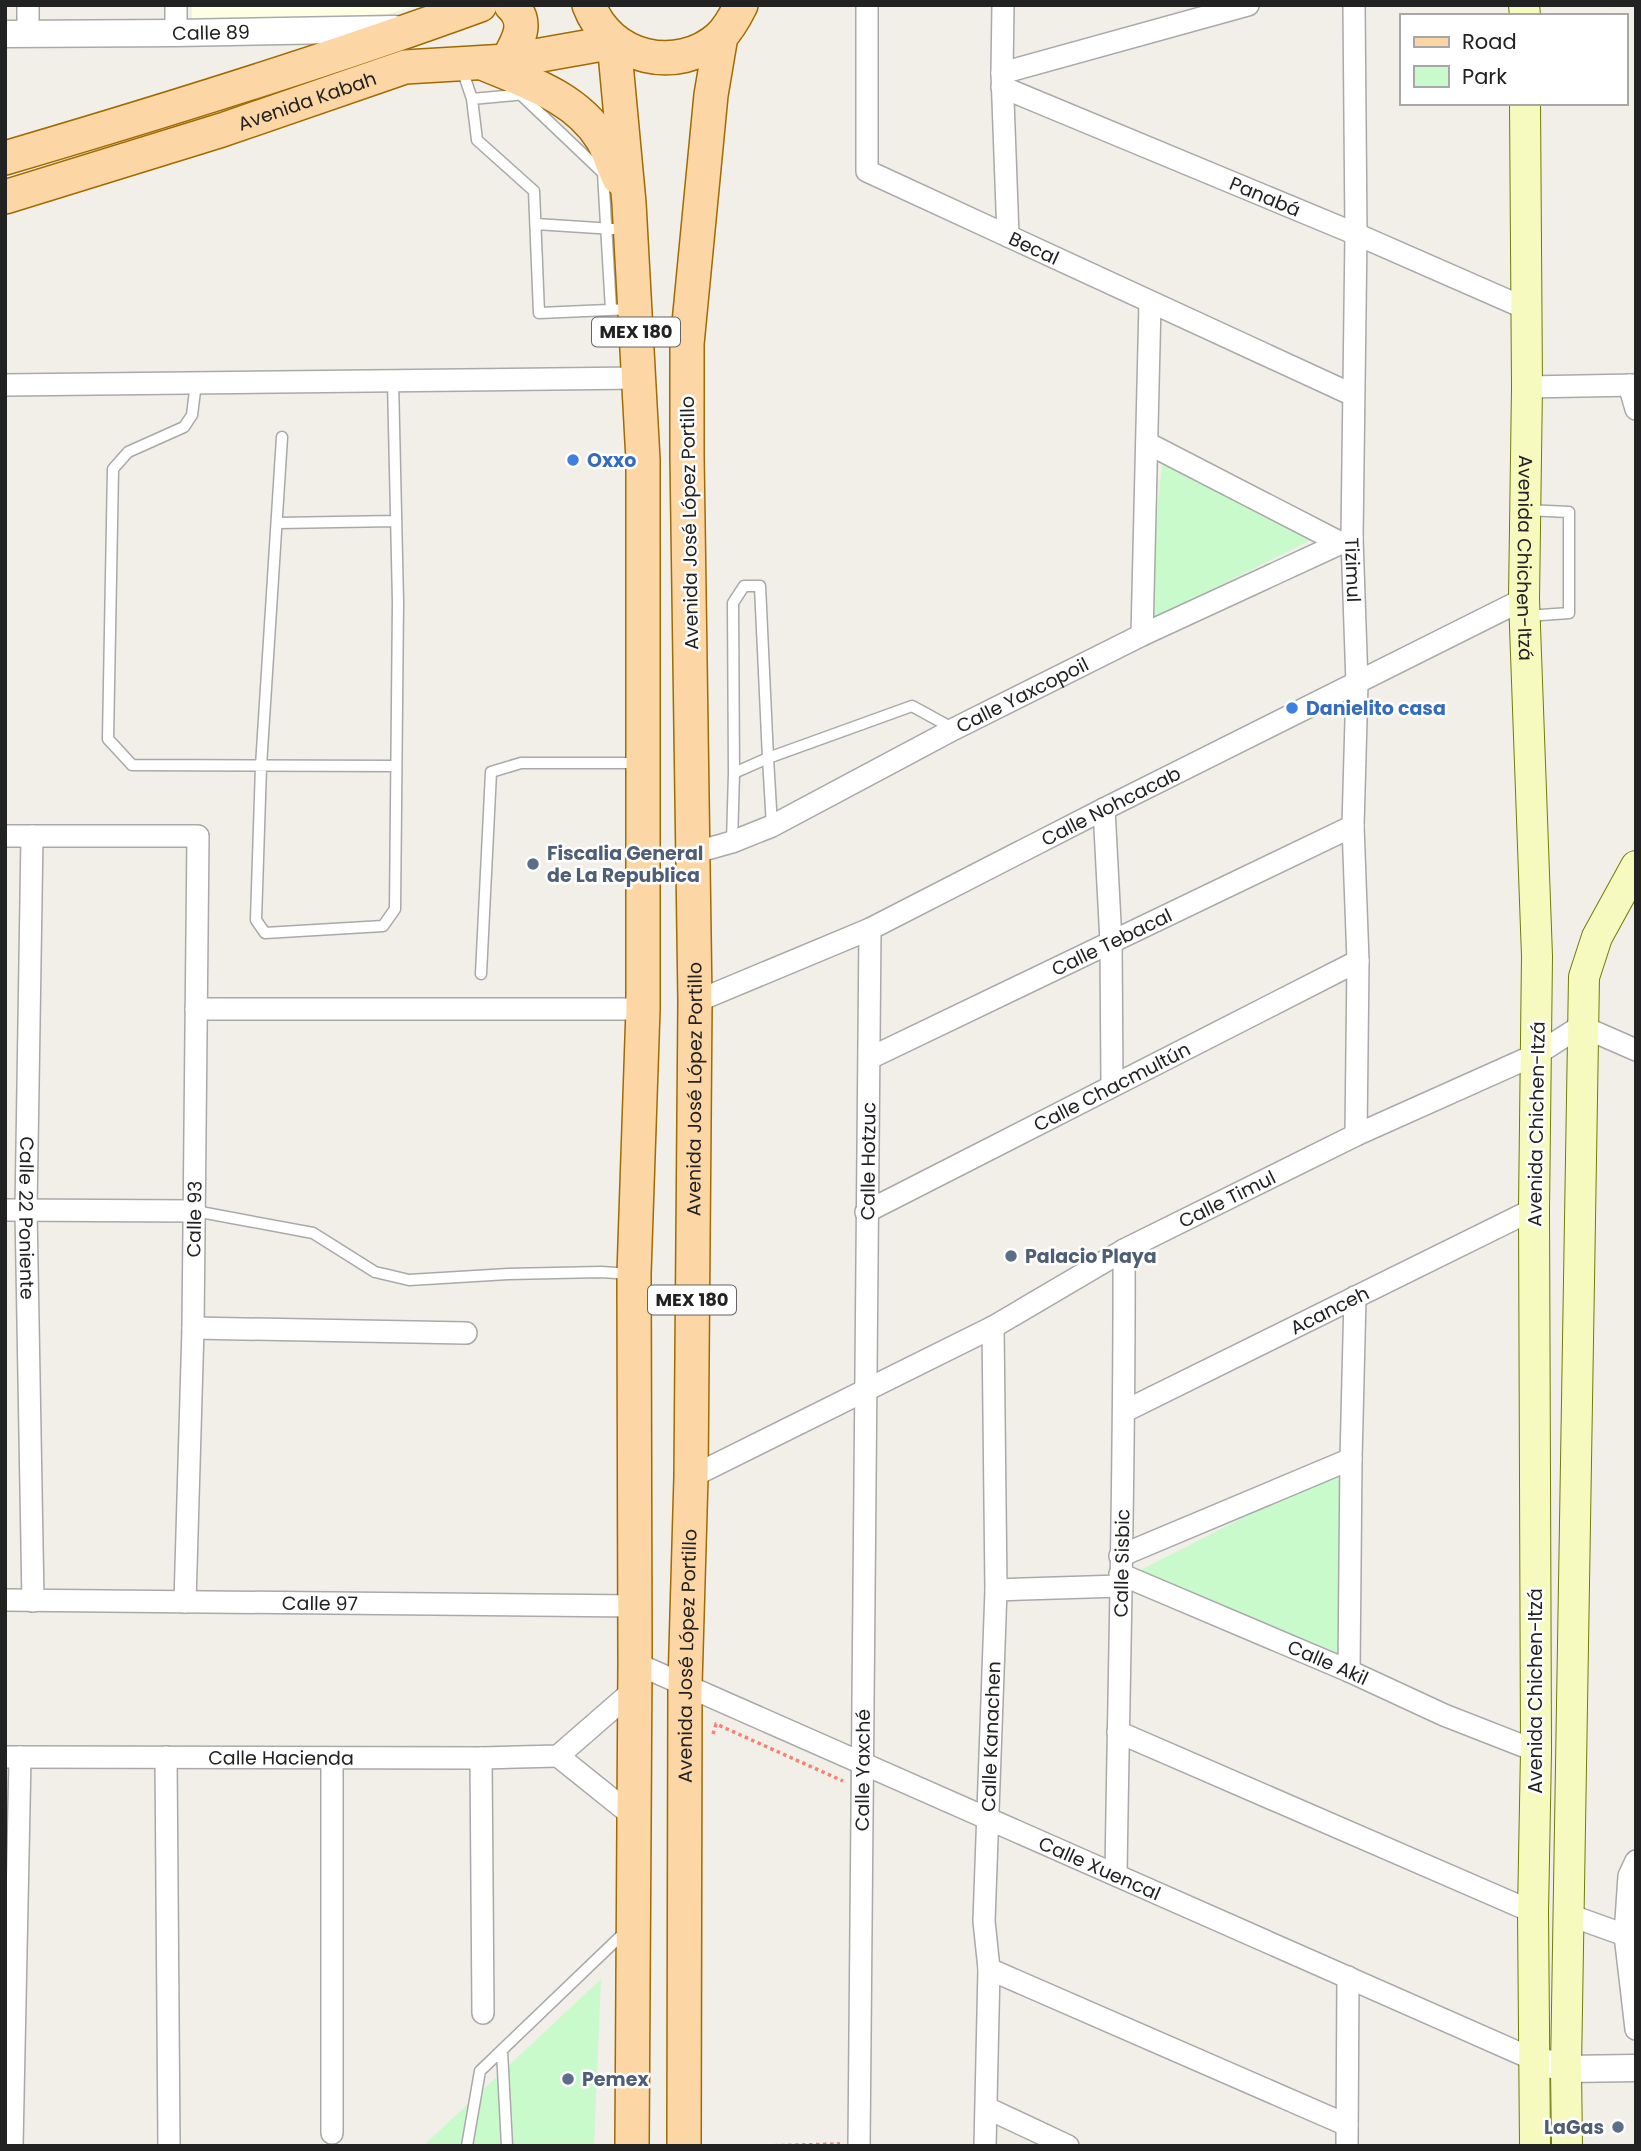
<svg xmlns="http://www.w3.org/2000/svg" width="1641" height="2151" viewBox="0 0 1641 2151" font-family="Poppins,sans-serif">
<style>
.education{fill:#ffffe5}
.park{fill:#c8facc}
.lines{fill:none;stroke-linecap:round;stroke-linejoin:round}
.service-casing{stroke:#a9a9a9;stroke-width:13}
.minor-casing{stroke:#a9a9a9;stroke-width:24}
.tertiary-casing{stroke:#a9a9a9;stroke-width:29}
.secondary-casing{stroke:#707d05;stroke-width:32}
.primary-casing{stroke:#a06b00;stroke-width:36}
.path{stroke:#fa8072;stroke-width:3.5;stroke-dasharray:3.5 3.5;stroke-linecap:butt}
.service{stroke:#fff;stroke-width:10}
.minor{stroke:#fff;stroke-width:21}
.tertiary{stroke:#fff;stroke-width:26}
.secondary{stroke:#f7fabf;stroke-width:30}
.primary{stroke:#fcd6a4;stroke-width:33}
.shop-dot{fill:#3f7fe0;stroke:#fff;stroke-width:2.5}
.service-dot{fill:#5c6f8a;stroke:#fff;stroke-width:2.5}
.labels{text-anchor:middle;stroke-width:5;stroke-linejoin:round;paint-order:stroke}
.shield{fill:#fff;stroke:#646464;stroke-width:2}
.shield-label{font-size:18px;font-weight:bold;fill:#222}
.street-label{font-size:19px;fill:#222;stroke:#fff}
.shop-label{font-size:19px;font-weight:bold;fill:#366cbe;stroke:#fff;text-anchor:start}
.service-label{font-size:19px;font-weight:bold;fill:#4e5e75;stroke:#fff;text-anchor:start}
</style>
<rect width="100%" height="100%" fill="#f2efe9"/>
<path class="education" d="M 192,5 L 418,5 L 388,14 L 192,22 Z"/>
<path class="park" d="M 1163,458 L 1317,537 L 1144,623 Z
M 1346,1465 L 1340,1658 L 1133,1574 Z
M 601,1979 L 594,2146 L 423,2146 Z"/>
<g class="lines">
<g class="service-casing">
<path id="service" d="M 462,69 L 472,99 L 477,140 L 534,191 L 539,313 L 632,309
M 520,94 L 603,173 L 611,310
M 472,99 L 525,94
M 536,224 L 613,229
M 196,383 L 192,415 L 184,427 L 128,452 L 113,469 L 108,739 L 132,765 L 396,766
M 282,437 L 261,766 L 256,920 L 265,933 L 383,926 L 395,909 L 398,602 L 393,381
M 1526,510 L 1569,512 L 1569,613 L 1527,616
M 278,523 L 396,521
M 772,826 L 768,758 L 912,706 L 954,729
M 732,842 L 734,773 L 733,603 L 744,586 L 760,586 L 768,758 L 734,773
M 481,974 L 491,772 L 521,763 L 640,763
M 195,1211 L 313,1233 L 375,1272 L 409,1280 L 508,1274 L 601,1272 L 631,1274
M 502,2051 L 507,2146
M 467,2146 L 480,2071 L 626,1931"/>
</g>
<g class="minor-casing">
<g id="minor">
<path id="s1" d="M 867,5 L 867,171 L 1353,395"/>
<path d="M 1003,5 L 1002,73 L 1008,236"/>
<path id="s2" d="M 1354,5 L 1356,234 L 1352,538 L 1357,684 L 1353,826 L 1358,961 L 1356,1135"/>
<path d="M 176,33 L 176,5"/>
<path d="M 28,34 L 28,5"/>
<path d="M 1002,73 L 1248,5"/>
<path id="s3" d="M 1002,87 L 1356,234 L 1527,309"/>
<path d="M 5,385 L 639,378"/>
<path d="M 1629,385 L 1636,409"/>
<path d="M 1527,387 L 1636,385"/>
<path d="M 1147,443 L 1339,542"/>
<path d="M 1142,635 L 1150,303"/>
<path d="M 1104,809 L 1111,942 L 1112,1086"/>
<path d="M 5,836 L 198,836 L 193,1328 L 185,1602"/>
<path id="s4" d="M 32,836 L 26,1210 L 33,1601"/>
<path id="s5" d="M 693,853 L 732,842 L 772,826 L 954,729 L 1142,635 L 1352,538"/>
<path id="s6" d="M 695,1002 L 870,929 L 1104,809 L 1524,599"/>
<path d="M 196,1009 L 643,1009"/>
<path id="s7" d="M 870,1058 L 1353,826"/>
<path d="M 5,1210 L 195,1211"/>
<path id="s8" d="M 866,1212 L 1358,961"/>
<path d="M 193,1328 L 466,1333"/>
<path id="s9" d="M 1125,1411 L 1534,1209"/>
<path id="s10" d="M 691,1477 L 993,1327 L 1124,1250 L 1356,1135 L 1537,1054 L 1581,1026 L 1636,1050"/>
<path d="M 1120,1556 L 1351,1459"/>
<path id="s11" d="M 1120,1574 L 1349,1671 L 1444,1715 L 1536,1751"/>
<path d="M 996,1590 L 1120,1586"/>
<path id="s12" d="M 5,1600 L 635,1606"/>
<path id="s13" d="M 635,1663 L 1535,2060"/>
<path d="M 1349,1671 L 1351,1459 L 1355,1297"/>
<path d="M 1118,1732 L 1533,1912"/>
<path d="M 558,1756 L 634,1817"/>
<path id="s14" d="M 5,1757 L 481,1758 L 558,1756 L 635,1689"/>
<path d="M 166,1757 L 169,2146"/>
<path d="M 332,1758 L 332,2133"/>
<path d="M 481,1758 L 483,2013"/>
<path d="M 1636,1861 L 1629,1876 L 1625,1935 L 1636,2029"/>
<path id="s15" d="M 1116,1875 C 1119,1667 1125,1459 1124,1250"/>
<path d="M 1569,1915 L 1625,1935"/>
<path d="M 989,1969 L 1347,2125"/>
<path d="M 987,2108 L 1068,2146"/>
<path d="M 12,2146 L 20,1757"/>
<path id="s16" d="M 859,2146 L 870,929"/>
<path id="s17" d="M 985,2146 L 989,1969 L 984,1921 L 996,1590 L 993,1327"/>
<path d="M 1347,2146 L 1348,1977"/>
</g>
</g>
<g class="tertiary-casing">
<g id="tertiary">
<path id="s18" d="M 5,34 L 176,33 L 395,29"/>
<path d="M 1547,2063 L 1566,2069 L 1636,2068"/>
</g>
</g>
<g class="secondary-casing">
<g id="secondary">
<path d="M 1524,5 L 1525,16"/>
<path id="s19" d="M 1525,103 L 1527,387 L 1524,599 L 1537,956 L 1534,1209 L 1536,1751 L 1533,1912 L 1535,2146"/>
<path d="M 1567,2146 L 1566,2069 L 1584,977 L 1597,937 L 1636,866"/>
</g>
</g>
<g class="primary-casing">
<g id="primary">
<path d="M 589,5 C 609,59 677,75 720,37 C 728,29 736,15 741,5"/>
<path d="M 614,42 L 629,203 L 643,460 L 643,1009 L 634,1274 L 635,1663 L 632,2146"/>
<path d="M 507,61 C 518,42 530,22 511,5"/>
<path d="M 485,64 C 527,82 576,97 602,139 C 609,151 613,166 619,178"/>
<path d="M 5,158 C 165,111 324,62 480,5"/>
<path id="s20" d="M 5,197 L 222,130 L 405,67 L 507,61 L 614,42"/>
<path id="s21" d="M 684,2146 L 685,1685 L 691,1477 L 695,1002 L 687,455 L 687,344 L 711,95 L 721,36"/>
</g>
</g>
<path class="path" d="M 713,1734 L 716,1724 L 843,1781
M 760,2146 L 840,2144"/>
<use href="#service" class="service"/>
<use href="#minor" class="minor"/>
<use href="#tertiary" class="tertiary"/>
<use href="#secondary" class="secondary"/>
<use href="#primary" class="primary"/>
</g>
<g class="shop-dot">
<circle cx="573" cy="460" r="7"/>
<circle cx="1292" cy="708" r="7"/>
</g>
<g class="service-dot">
<circle cx="533" cy="864" r="7"/>
<circle cx="1011" cy="1256" r="7"/>
<circle cx="568" cy="2079" r="7"/>
<circle cx="1618" cy="2127" r="7"/>
</g>
<g class="labels">
<g class="shield">
<rect x="592" y="317.5" width="88" height="29" rx="5"/>
<rect x="648" y="1285.5" width="88" height="29" rx="5"/>
</g>
<g class="shield-label">
<text x="636" y="338">MEX 180</text>
<text x="692" y="1306">MEX 180</text>
</g>
<g class="street-label">
<text dy="7" stroke="none"><textPath href="#s18" startOffset="206">Calle 89</textPath></text>
<text dy="7" stroke="none"><textPath href="#s20" startOffset="317">Avenida Kabah</textPath></text>
<text dy="7" stroke="none"><textPath href="#s3" startOffset="285">Panabá</textPath></text>
<text dy="7" stroke="none"><textPath href="#s1" startOffset="350">Becal</textPath></text>
<text transform="translate(689 523) rotate(-91)" y="7">Avenida José López Portillo</text>
<text dy="7" stroke="none"><textPath href="#s19" startOffset="455">Avenida Chichen-Itzá</textPath></text>
<text dy="7" stroke="none"><textPath href="#s2" startOffset="565">Tizimul</textPath></text>
<text dy="7" stroke="none"><textPath href="#s5" startOffset="366">Calle Yaxcopoil</textPath></text>
<text dy="7" stroke="none"><textPath href="#s6" startOffset="460">Calle Nohcacab</textPath></text>
<text dy="7" stroke="none"><textPath href="#s7" startOffset="268">Calle Tebacal</textPath></text>
<text dy="7" stroke="none"><textPath href="#s8" startOffset="276">Calle Chacmultún</textPath></text>
<text dy="7" stroke="none"><textPath href="#s21" startOffset="1057">Avenida José López Portillo</textPath></text>
<text transform="translate(1536 1124) rotate(-89)" y="7">Avenida Chichen-Itzá</text>
<text dy="7" stroke="none"><textPath href="#s16" startOffset="985">Calle Hotzuc</textPath></text>
<text dy="7" stroke="none"><textPath href="#s10" startOffset="604">Calle Timul</textPath></text>
<text dy="7" stroke="none"><textPath href="#s4" startOffset="382">Calle 22 Poniente</textPath></text>
<text transform="translate(194 1219) rotate(-89)" y="7">Calle 93</text>
<text dy="7" stroke="none"><textPath href="#s9" startOffset="228">Acanceh</textPath></text>
<text dy="7" stroke="none"><textPath href="#s15" startOffset="312">Calle Sisbic</textPath></text>
<text dy="7" stroke="none"><textPath href="#s12" startOffset="315">Calle 97</textPath></text>
<text dy="7" stroke="none"><textPath href="#s21" startOffset="490">Avenida José López Portillo</textPath></text>
<text dy="7" stroke="none"><textPath href="#s11" startOffset="226">Calle Akil</textPath></text>
<text transform="translate(1535 1691) rotate(-90)" y="7">Avenida Chichen-Itzá</text>
<text dy="7" stroke="none"><textPath href="#s17" startOffset="410">Calle Kanachen</textPath></text>
<text dy="7" stroke="none"><textPath href="#s14" startOffset="276">Calle Hacienda</textPath></text>
<text dy="7" stroke="none"><textPath href="#s16" startOffset="376">Calle Yaxché</textPath></text>
<text dy="7" stroke="none"><textPath href="#s13" startOffset="508">Calle Xuencal</textPath></text>
</g>
<g class="shop-label">
<text x="587" y="467">Oxxo</text>
<text x="1306" y="715">Danielito casa</text>
</g>
<g class="service-label">
<text x="547" y="860">Fiscalia General<tspan x="547" dy="22">de La Republica</tspan></text>
<text x="1025" y="1263">Palacio Playa</text>
<text x="582" y="2086">Pemex</text>
<text x="1604" y="2134" text-anchor="end">LaGas</text>
</g>
</g>
<rect width="1641" height="2151" fill="none" stroke="#222222" stroke-width="14"/>
<rect x="1400" y="14" width="228" height="91" fill="#ffffff" stroke="#a7a7a7" stroke-width="2"/>
<rect x="1414" y="37" width="35" height="10" fill="#fcd6a4" stroke="#a7a7a7" stroke-width="2"/>
<text x="1462" y="49" font-size="21" fill="#222222">Road</text>
<rect x="1414" y="66" width="35" height="21" fill="#c8facc" stroke="#a7a7a7" stroke-width="2"/>
<text x="1462" y="84" font-size="21" fill="#222222">Park</text>
</svg>
